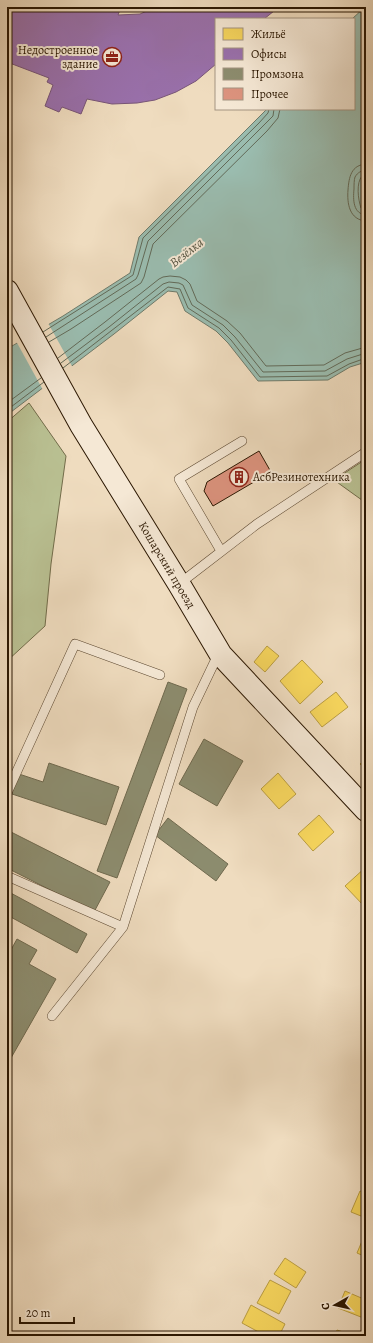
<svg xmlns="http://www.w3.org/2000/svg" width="373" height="1343" viewBox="0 0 373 1343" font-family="Alegreya,serif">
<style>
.green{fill:#b9c092;stroke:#726c4a}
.water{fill:#9abcaf;stroke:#6e7a6a}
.pier{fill:#efdcbf}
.homes{fill:#f6d55c;stroke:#b99c41}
.offices{fill:#9970ab;stroke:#785578}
.industry{fill:#8c8c6e;stroke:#6f694e}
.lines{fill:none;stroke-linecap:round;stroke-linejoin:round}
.shore{stroke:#626a58;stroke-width:1}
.building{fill:#dc937e;stroke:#2b1702}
.lane-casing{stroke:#5c4831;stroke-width:10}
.secondary-casing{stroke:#2b1702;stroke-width:24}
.lane{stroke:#f5e8d5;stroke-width:9}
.secondary{stroke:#f5e8d5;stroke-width:22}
.labels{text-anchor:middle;stroke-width:4;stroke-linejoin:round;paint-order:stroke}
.poi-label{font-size:12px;fill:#2b1702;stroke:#f5e8d5;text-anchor:end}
.street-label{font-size:12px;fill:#2b1702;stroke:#f5e8d5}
.water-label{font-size:13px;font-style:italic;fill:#52513f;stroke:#f5e8d5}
</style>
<rect width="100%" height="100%" fill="#efdcbf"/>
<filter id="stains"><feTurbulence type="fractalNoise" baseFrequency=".005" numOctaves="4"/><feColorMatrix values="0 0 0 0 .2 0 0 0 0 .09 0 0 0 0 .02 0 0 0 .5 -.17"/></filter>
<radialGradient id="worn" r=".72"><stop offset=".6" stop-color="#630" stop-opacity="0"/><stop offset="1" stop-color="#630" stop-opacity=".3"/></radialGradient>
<path class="green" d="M 29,403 L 66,456 L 51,564 L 45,626 L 7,661 L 7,422 Z
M 366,459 L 366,503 L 334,480 Z"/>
<path class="water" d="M 365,7 L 366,7 L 366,178 C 359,187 363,202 366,213 L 366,362 L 350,367 L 328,380 L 258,381 L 228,343 L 216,331 L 185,311 L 177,292 L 168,291 L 114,334 L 7,415 L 7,349 L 63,316 L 130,273 L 139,237 L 267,109 L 354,109 L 354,19 L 352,19 Z"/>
<path class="pier" d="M 48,323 L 73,368 L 43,390 L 16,341 Z"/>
<path class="homes" d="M 267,646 L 279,656 L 265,672 L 254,662 Z
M 302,660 L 323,682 L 300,704 L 280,681 Z
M 336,692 L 348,707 L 322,727 L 310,712 Z
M 366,758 L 366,770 L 360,764 Z
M 278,773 L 296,794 L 279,809 L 261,789 Z
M 319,815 L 334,832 L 313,851 L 298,834 Z
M 366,867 L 366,905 L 364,906 L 345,886 Z
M 360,1191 L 366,1193 L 366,1218 L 351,1212 Z
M 365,1234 L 366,1234 L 366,1257 L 357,1253 Z
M 285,1258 L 306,1272 L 296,1288 L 274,1274 Z
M 270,1280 L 291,1291 L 279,1314 L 257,1303 Z
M 345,1291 L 366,1300 L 366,1319 L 338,1308 Z
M 251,1305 L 285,1324 L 279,1336 L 266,1336 L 242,1323 Z
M 337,1330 L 356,1336 L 335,1336 Z"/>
<path class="offices" d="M 7,7 L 121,7 L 118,15 L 140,14 L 156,7 L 279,7 L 264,19 L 216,19 L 216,48 L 215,49 L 216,51 L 216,64 L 196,81 L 176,92 L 155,100 L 137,103 L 112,104 L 87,99 L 81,114 L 62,107 L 59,112 L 45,106 L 53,85 L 47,82 L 49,78 L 7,62 Z"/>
<path class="industry" d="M 168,682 L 187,689 L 117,878 L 97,871 Z
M 204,739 L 243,761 L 217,806 L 179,784 Z
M 49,763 L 119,787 L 106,825 L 9,793 L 16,773 L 43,782 Z
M 168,818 L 228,864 L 216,881 L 155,835 Z
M 9,831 L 110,882 L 94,912 L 7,868 L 7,836 Z
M 7,891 L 87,934 L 77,953 L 7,915 Z
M 17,939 L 37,950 L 29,964 L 56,979 L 7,1065 L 7,957 Z"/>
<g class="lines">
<path class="shore" d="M 366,164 C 351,165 349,177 348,190 C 347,203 349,220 366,221
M 366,170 C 361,171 358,172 355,177 C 354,180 354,185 354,189 C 353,200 353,214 366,215
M 366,175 L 362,176 C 356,183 358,199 361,208 L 366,210
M 43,332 L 133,275 L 143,238 L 259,123 L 268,113 L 269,109
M 46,337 L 136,279 L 138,275 L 148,241 L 273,116 L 274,109
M 49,342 L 71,329 L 141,283 L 144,277 L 153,244 L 267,131 L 278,118 L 280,109
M 58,358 L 105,322 L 159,279 L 163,277 L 170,276 L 180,277 L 186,280 L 190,284 L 197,301 L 227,321 L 240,333 L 266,366 L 324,365 L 345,353 L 366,347
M 61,363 L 109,327 L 163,284 L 169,282 L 179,283 L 183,285 L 192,305 L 223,325 L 235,337 L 263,372 L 325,371 L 347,359 L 366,353
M 63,368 L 168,287 L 180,289 L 188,308 L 219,328 L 231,340 L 260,377 L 327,376 L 349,364 L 366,358
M 7,403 L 41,378
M 7,410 L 44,382"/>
</g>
<path class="building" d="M 259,451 L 271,472 L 213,506 L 204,491 L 207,482 Z"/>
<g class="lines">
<g class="lane-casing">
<path id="lane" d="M 221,551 L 179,479 L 242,441
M 179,584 L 257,524 L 366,452
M 7,793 L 75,644 L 160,675
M 7,876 L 123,927
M 52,1016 L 123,927 L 193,707 L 215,661 L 221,655"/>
</g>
<g class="secondary-casing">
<path id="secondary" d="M 7,291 L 81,425 L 179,584 L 221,655 L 366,810"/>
</g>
<use href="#lane" class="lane"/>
<use href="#secondary" class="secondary"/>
</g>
<defs>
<g id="office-ring" transform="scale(1)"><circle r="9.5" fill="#f5e8d5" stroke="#8f2418" stroke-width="1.5"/><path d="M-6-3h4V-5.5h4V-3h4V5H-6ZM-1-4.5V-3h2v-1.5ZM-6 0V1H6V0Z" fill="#8f2418"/></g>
<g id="building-ring" transform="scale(1)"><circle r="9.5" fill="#f5e8d5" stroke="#8f2418" stroke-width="1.5"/><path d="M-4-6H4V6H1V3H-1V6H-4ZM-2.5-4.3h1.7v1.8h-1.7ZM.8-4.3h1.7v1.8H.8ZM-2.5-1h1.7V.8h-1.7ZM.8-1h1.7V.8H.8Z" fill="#8f2418"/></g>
</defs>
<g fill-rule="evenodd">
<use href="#office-ring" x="112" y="57"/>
<use href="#building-ring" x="239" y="477"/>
</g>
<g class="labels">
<g class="poi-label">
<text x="98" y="54">Недостроенное<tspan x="98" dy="14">здание</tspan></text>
<text x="253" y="481" text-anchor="start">АсбРезинотехника</text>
</g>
<g class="street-label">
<text transform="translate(167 565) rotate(59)" y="4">Кошарский проезд</text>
</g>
<g class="water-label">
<text transform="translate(186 252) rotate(-38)" y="5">Везёлка</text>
</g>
</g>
<rect width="373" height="1343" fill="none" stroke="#efdcbf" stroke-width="24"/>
<rect x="8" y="8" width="357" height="1327" fill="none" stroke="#2b1702" stroke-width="2"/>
<rect x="12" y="12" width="349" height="1319" fill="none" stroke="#2b1702"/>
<rect x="215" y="18" width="140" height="92" fill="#f5e8d5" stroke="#a49481"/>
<rect x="223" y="28" width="20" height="12" fill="#f6d55c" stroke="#a49481"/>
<text x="251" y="38" font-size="12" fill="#2b1702">Жильё</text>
<rect x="223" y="48" width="20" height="12" fill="#9970ab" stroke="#a49481"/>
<text x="251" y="58" font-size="12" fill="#2b1702">Офисы</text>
<rect x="223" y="68" width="20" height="12" fill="#8c8c6e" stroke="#a49481"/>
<text x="251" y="78" font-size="12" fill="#2b1702">Промзона</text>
<rect x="223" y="88" width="20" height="12" fill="#dc937e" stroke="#a49481"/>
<text x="251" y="98" font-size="12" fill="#2b1702">Прочее</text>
<g transform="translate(335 1305) rotate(262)" stroke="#f5e8d5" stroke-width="3" paint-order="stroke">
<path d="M0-3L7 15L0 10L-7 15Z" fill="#2b1702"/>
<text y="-6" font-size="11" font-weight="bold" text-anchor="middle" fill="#2b1702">С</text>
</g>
<path d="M20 1317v6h54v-6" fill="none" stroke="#2b1702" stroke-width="2"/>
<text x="26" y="1317" font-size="12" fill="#2b1702" stroke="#f5e8d5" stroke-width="3" paint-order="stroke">20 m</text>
<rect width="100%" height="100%" filter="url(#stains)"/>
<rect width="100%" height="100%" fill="url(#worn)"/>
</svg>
